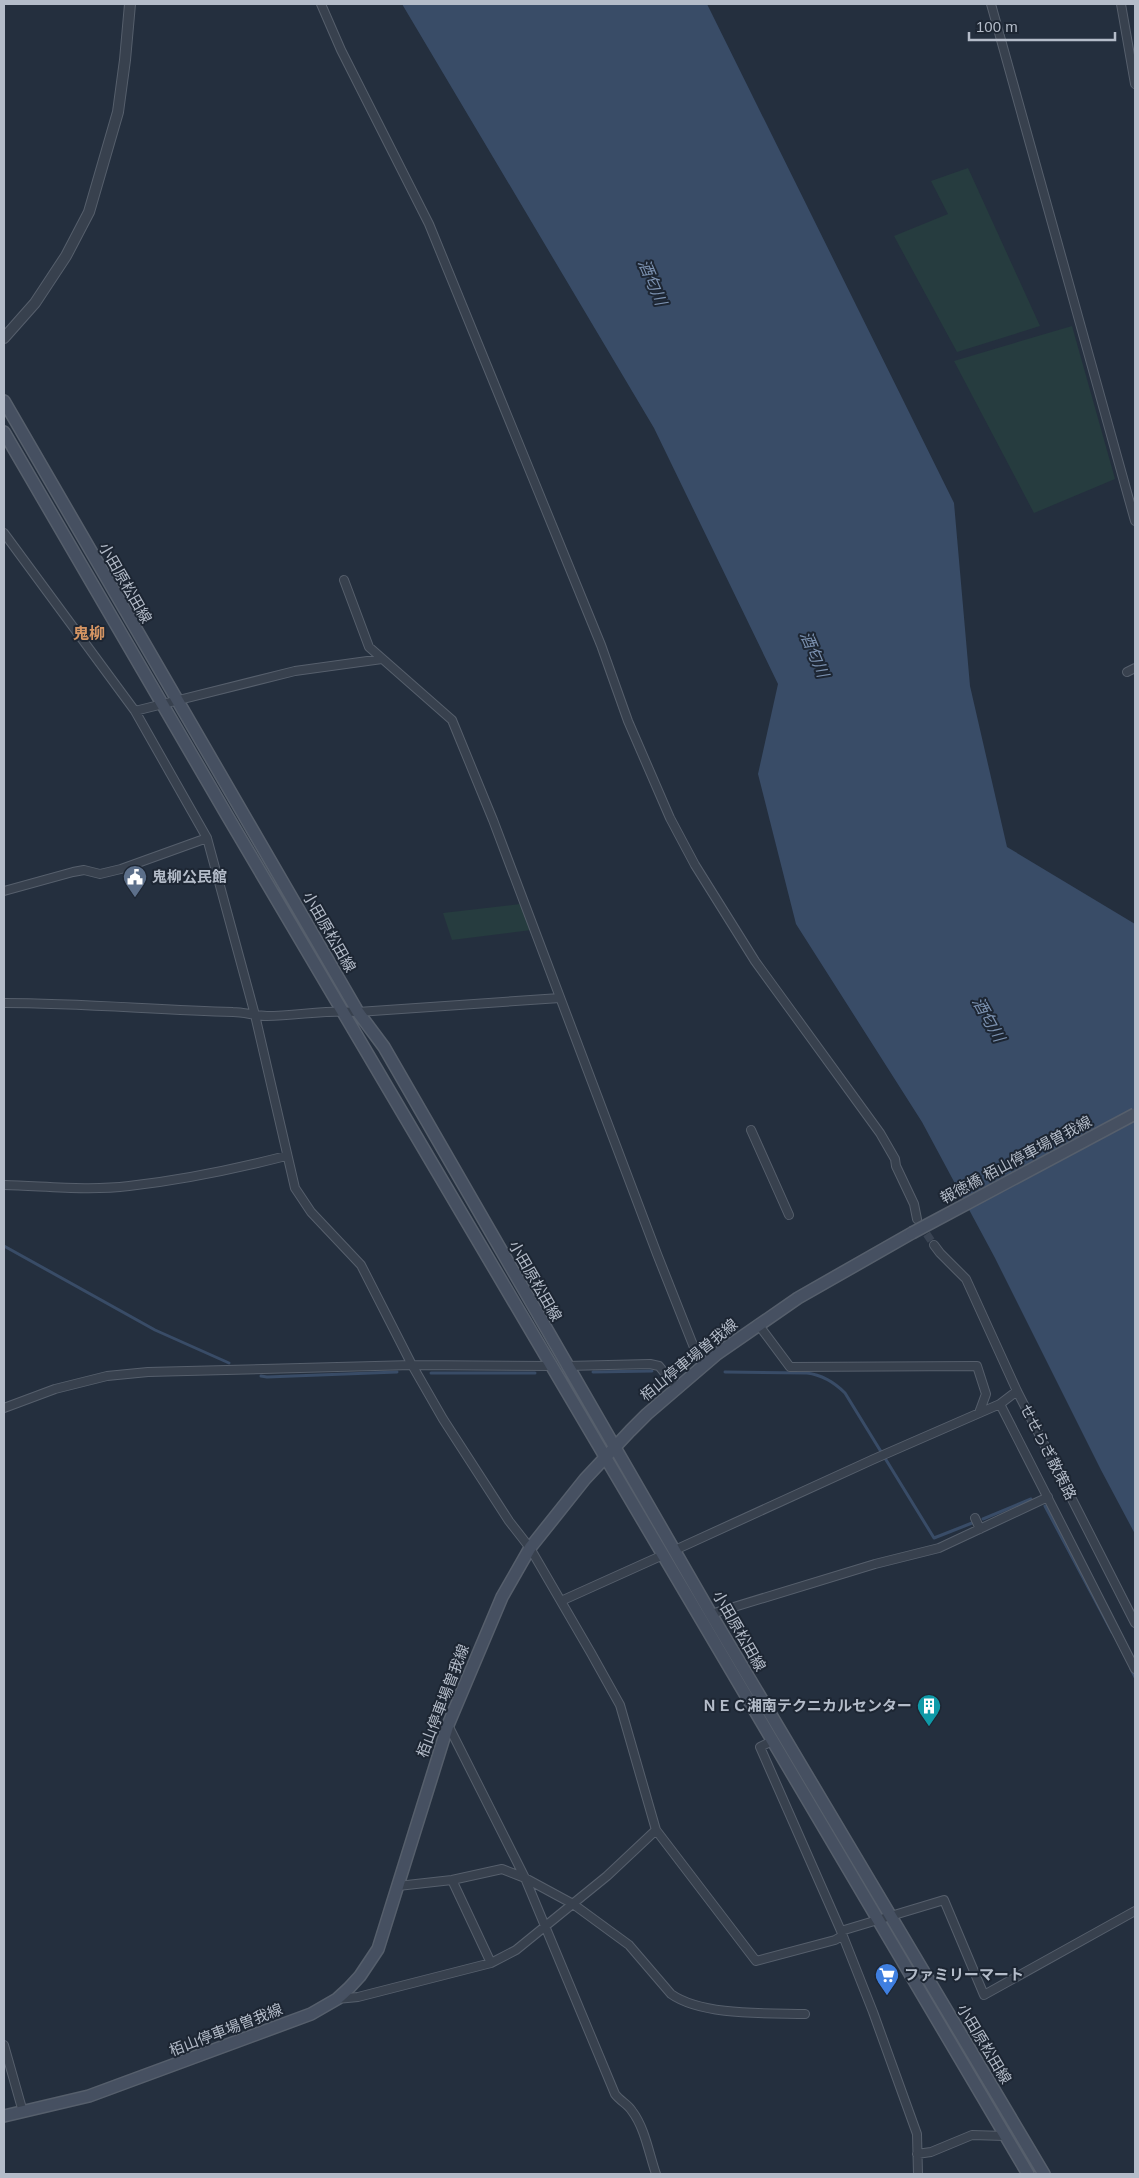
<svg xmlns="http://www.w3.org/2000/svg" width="1139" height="2178" viewBox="0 0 1139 2178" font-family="Helvetica,'Noto Sans JP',sans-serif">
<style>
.green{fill:#263c3f}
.water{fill:#394c67}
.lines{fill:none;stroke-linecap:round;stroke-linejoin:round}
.stream{stroke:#394c67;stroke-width:3}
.minor-tunnel{stroke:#3a4453;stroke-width:8;stroke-dasharray:8 4;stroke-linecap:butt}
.minor-casing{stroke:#565f6c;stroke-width:10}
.tertiary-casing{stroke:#565f6c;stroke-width:12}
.secondary-casing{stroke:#565f6c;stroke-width:14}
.minor{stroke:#38414e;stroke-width:8}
.tertiary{stroke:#38414e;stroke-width:10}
.secondary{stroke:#465061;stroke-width:11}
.secondary-bridge-casing{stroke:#565f6c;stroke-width:14;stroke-linecap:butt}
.secondary-bridge{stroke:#465061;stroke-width:11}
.labels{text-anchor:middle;stroke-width:4;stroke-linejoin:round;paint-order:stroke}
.street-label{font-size:15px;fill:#b4bcc9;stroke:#1d2633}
.poi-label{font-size:15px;font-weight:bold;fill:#b4bcc9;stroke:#1d2633;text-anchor:start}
.water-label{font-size:16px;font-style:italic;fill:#7c92b1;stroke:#1d2633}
.neighbourhood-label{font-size:16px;font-weight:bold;fill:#d59563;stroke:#1d2633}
</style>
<rect width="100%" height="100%" fill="#242f3e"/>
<path class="green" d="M 968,168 L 1040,326 L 957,352 L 894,236 L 948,214 L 931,181 Z
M 1072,326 L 1115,479 L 1034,513 L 954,361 Z
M 520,904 L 531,930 L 452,940 L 443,913 Z"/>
<path class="water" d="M 402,4 L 707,4 L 954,503 L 970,686 L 1007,847 L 1135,924 L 1135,1534 L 1101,1470 L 995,1258 L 922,1122 L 796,924 L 758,774 L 778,684 L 654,428 Z"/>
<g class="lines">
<path class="stream" d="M 4,1246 L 155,1330 L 229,1363
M 593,1372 L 652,1371
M 725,1372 L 807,1373 C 823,1375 834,1382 845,1393 L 934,1538 L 972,1523
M 431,1373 L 535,1373
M 261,1376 L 267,1377 L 397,1372
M 1045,1506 L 1112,1632
M 983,1519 L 1031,1499
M 1131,1669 L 1135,1677"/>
<path class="minor-tunnel" d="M 920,1224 L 934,1245"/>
<g class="minor-casing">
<path id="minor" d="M 321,4 L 341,50 L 429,224 L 601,645 L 628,721 L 670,818 L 695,865 L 755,961 L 880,1133 L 895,1159 L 896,1166 L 914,1204 L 917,1219
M 991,4 L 1135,521
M 1121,4 L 1135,84
M 4,533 L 135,711 L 207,838 L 255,1015 L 295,1188 L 311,1212 L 361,1265 L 412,1365 L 443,1419 L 509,1521 L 530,1548 L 591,1653 L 620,1705 L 656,1830 L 756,1961 L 835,1940 L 842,1936
M 344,580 L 369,647 L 452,720 L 493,820 L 657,1254 L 695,1350 L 705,1365
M 1127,672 L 1135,668
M 135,711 L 295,671 L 382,659
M 4,891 L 73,872 L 84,870 L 100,874 L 121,869 L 207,838
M 4,1003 C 80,1003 156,1010 233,1012 C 244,1012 256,1016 267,1016 C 297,1016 328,1009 358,1012 L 560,998
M 751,1130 L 789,1215
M 4,1185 C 45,1186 88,1191 129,1186 C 182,1180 235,1169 286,1156
M 934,1245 L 940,1253 L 966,1279 L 1017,1391 L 1135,1623
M 758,1324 L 790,1367 L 977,1366 L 986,1394 L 979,1413
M 567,1366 L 650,1364 L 659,1366 L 677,1388
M 1000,1404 L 1135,1669
M 4,1408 L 55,1389 L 107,1376 L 148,1372 L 412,1365 L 551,1366
M 975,1518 L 980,1529
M 675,1550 L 874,1459 L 1000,1404 L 1017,1391
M 561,1601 L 663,1555
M 711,1614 L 875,1564 L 939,1548 L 1048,1497
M 448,1725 L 525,1878 L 615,2094 C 620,2101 628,2104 632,2111 C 645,2128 649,2154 656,2174
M 772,1741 L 760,1747 L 841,1931
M 452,1880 L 491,1963
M 398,1886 L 452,1880 L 502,1869 L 525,1878 L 573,1904 L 629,1945 L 671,1994 C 702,2016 767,2013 805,2014
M 337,1999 L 358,1997 L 491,1963 L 516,1950 L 607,1876 L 656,1830
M 4,2045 L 23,2112
M 917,2154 L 931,2152 L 972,2135 L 1005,2136
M 918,2174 L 917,2134 L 873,2012 L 841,1931 L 944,1900 L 984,1995 L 1135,1911"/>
</g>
<g class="tertiary-casing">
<path id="tertiary" d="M 4,338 L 35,303 L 66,256 L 89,212 L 118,112 L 125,60 L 130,4"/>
</g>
<g class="secondary-casing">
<path id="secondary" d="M 4,401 L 358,1012 L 384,1047 L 711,1614 L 1044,2174
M 4,432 L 228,817 L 1028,2174
M 4,2116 L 89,2096 L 311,2014 L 337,1999 L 349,1988 L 360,1976 L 378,1949 L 448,1725 L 502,1597 L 530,1548 L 585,1479 L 630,1431 L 647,1414 L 717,1354 L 798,1298 L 912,1233"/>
</g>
<use href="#minor" class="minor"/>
<use href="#tertiary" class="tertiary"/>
<use href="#secondary" class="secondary"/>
<g class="secondary-bridge-casing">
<path id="secondary-bridge" d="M 912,1233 L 1135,1114"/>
</g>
<use href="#secondary-bridge" class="secondary-bridge"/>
</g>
<defs>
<g id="civic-pin" transform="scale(1.25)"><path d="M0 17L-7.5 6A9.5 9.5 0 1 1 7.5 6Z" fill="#5c6f8a" stroke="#1d2633"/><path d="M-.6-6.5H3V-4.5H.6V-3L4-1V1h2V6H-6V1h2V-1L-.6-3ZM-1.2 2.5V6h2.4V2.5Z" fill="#fff"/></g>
<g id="building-pin" transform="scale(1.25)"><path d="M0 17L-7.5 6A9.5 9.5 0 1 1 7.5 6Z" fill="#0f9aa8" stroke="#1d2633"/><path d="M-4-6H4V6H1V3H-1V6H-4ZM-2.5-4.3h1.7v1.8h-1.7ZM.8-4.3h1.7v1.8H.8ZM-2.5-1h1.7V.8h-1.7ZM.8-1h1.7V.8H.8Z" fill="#fff"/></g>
<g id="supermarket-pin" transform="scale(1.25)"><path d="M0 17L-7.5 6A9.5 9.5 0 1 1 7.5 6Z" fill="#3f7fe0" stroke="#1d2633"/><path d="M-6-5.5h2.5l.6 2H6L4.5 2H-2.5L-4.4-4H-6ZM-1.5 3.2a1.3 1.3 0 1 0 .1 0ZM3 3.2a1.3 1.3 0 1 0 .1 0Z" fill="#fff"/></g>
</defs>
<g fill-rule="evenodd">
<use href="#civic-pin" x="135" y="877"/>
<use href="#building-pin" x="929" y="1706"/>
<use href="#supermarket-pin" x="887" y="1975"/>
</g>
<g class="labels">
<g class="street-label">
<text transform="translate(125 583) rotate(60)" y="5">小田原松田線</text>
<text transform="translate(329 932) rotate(60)" y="5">小田原松田線</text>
<text transform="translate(1016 1160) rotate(-28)" y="5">報徳橋 栢山停車場曽我線</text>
<text transform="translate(535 1281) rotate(60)" y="5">小田原松田線</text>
<text transform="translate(689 1360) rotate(-39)" y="5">栢山停車場曽我線</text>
<text transform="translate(1048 1452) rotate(63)" y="5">せせらぎ散策路</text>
<text transform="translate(739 1631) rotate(60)" y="5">小田原松田線</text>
<text transform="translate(443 1701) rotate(-69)" y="5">栢山停車場曽我線</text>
<text transform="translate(226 2030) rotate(-21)" y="5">栢山停車場曽我線</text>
<text transform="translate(984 2044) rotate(59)" y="5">小田原松田線</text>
</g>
<g class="poi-label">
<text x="152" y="882">鬼柳公民館</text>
<text x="912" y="1711" text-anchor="end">ＮＥＣ湘南テクニカルセンター</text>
<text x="904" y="1980">ファミリーマート</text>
</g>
<g class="water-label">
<text transform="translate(653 282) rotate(67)" y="6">酒匂川</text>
<text transform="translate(815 654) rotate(67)" y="6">酒匂川</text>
<text transform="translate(989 1019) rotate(61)" y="6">酒匂川</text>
</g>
<g class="neighbourhood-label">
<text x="89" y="639">鬼柳</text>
</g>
</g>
<rect width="1139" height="2178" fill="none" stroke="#b4bcc9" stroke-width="10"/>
<path d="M969 32v8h146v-8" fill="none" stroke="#b4bcc9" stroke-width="2.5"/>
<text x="976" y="32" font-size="15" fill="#b4bcc9" stroke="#1d2633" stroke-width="4" paint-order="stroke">100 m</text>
</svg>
